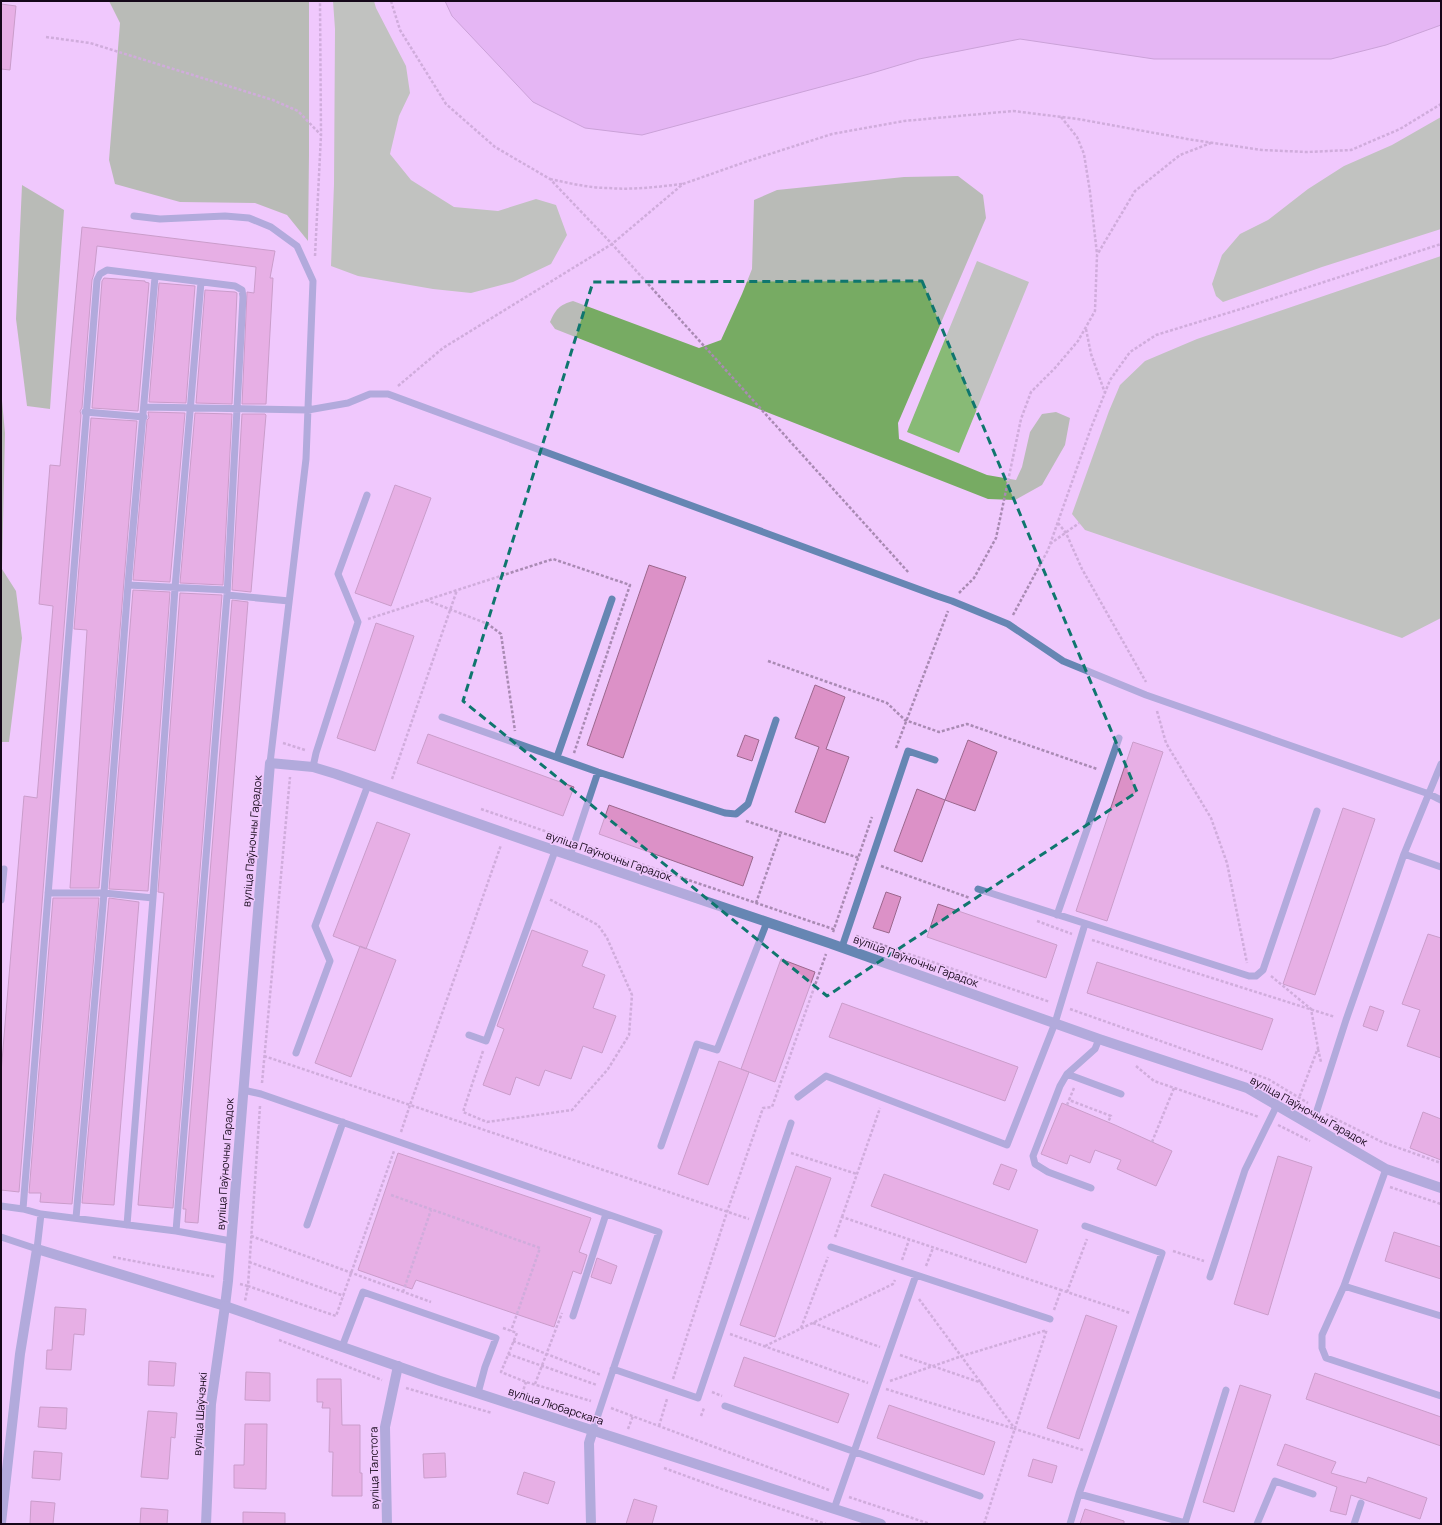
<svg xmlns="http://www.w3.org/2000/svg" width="1442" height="1525" viewBox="0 0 1442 1525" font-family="Manrope,sans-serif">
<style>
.green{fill:#88ba76}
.forest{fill:#77ab63}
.water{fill:#d7a1e9;stroke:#9d73ab}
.building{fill:#dc91c7;stroke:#9b678d}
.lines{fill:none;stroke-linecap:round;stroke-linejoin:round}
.path{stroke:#a98ab3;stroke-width:2.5;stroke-dasharray:3 2;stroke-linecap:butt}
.service{stroke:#6686b3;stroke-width:7}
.minor{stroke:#6686b3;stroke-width:10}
.tertiary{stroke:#6686b3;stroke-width:10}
.marked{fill:none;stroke:#0f766e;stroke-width:3;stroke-dasharray:8 5;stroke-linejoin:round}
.labels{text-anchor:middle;stroke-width:3;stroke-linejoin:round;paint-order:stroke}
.street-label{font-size:11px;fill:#150719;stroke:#f0c8fd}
</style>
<rect width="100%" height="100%" fill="#f0c8fd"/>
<path class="green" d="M 333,1 L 374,1 L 376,8 L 406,66 L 410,93 L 399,116 L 390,154 L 411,180 L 454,207 L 498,211 L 536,199 L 556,205 L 567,235 L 551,264 L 513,282 L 471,293 L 433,289 L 358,276 L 331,266 L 334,184 L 335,29 Z
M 1441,117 L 1441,229 L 1322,267 L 1223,302 L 1216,296 L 1212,284 L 1222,255 L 1240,234 L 1268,220 L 1308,189 L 1344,166 L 1392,145 Z
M 1441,256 L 1441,618 L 1402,638 L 1085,530 L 1072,514 L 1109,411 L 1120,385 L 1145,361 L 1197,339 Z
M 977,261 L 1029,282 L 959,453 L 907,432 Z"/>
<path class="forest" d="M 109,1 L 309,1 L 309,155 L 308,241 L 287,215 L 255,203 L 180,202 L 115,184 L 109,160 L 120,23 Z
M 958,176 L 983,195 L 986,218 L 898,423 L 899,439 L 987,475 L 1016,480 L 1022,467 L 1030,432 L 1042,414 L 1056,412 L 1070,418 L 1065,445 L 1042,485 L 1015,500 L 988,499 L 555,329 L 550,322 C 556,309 559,305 573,301 L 699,348 L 721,340 L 742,294 L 752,269 L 754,200 L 777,190 L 904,177 Z
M 22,185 L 64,210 L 50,409 L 27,406 L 16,319 Z
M 1,390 L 5,433 L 2,569 L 16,591 L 22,638 L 9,742 L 1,742 Z"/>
<path class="water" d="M 445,1 L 1441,1 L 1441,25 L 1386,45 L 1331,59 L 1154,59 L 1020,39 L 919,59 L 869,74 L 642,135 L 585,128 L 533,102 L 452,16 Z"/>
<path class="building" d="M 1,4 L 16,6 L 10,70 L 1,69 Z
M 82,227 L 275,251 L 270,278 L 273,278 L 266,404 L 242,404 L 247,292 L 254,293 L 256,267 L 97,246 L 94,274 L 92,280 L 82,408 L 80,411 L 81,415 L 19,1192 L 1,1190 L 1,1073 L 24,796 L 37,798 L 53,606 L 39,604 L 50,465 L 60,466 Z
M 104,278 L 145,281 L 145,282 L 149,283 L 138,411 L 92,408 L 102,281 Z
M 159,283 L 195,286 L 186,403 L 149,402 Z
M 205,290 L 235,292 L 237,293 L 232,404 L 196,403 Z
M 148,412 L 185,413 L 170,582 L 133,580 L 147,420 L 149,418 Z
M 195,413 L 232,414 L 223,585 L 180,583 Z
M 242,414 L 265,414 L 266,415 L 251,592 L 232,590 Z
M 91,418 L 137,421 L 99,888 L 70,888 L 87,630 L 74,629 Z
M 395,485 L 431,498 L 391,606 L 355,593 Z
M 649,565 L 686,577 L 623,758 L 587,745 Z
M 133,590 L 170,592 L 148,891 L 109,889 Z
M 180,593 L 222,595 L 173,1208 L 138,1205 L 164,893 L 158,892 Z
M 232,600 L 248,602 L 198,1223 L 185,1222 L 186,1209 L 183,1209 Z
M 376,623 L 414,636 L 375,751 L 337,738 Z
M 815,685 L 845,697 L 826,749 L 849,757 L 825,823 L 795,812 L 819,747 L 795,738 Z
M 428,734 L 574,787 L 563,816 L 417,763 Z
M 745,735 L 759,740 L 752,761 L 737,756 Z
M 968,740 L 997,752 L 975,811 L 945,800 Z
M 1133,742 L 1163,752 L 1107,921 L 1076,911 Z
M 917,789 L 945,800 L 922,862 L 894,851 Z
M 609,805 L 753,857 L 743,886 L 599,834 Z
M 1343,808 L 1375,819 L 1315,995 L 1283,984 Z
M 377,822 L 410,834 L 366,949 L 333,936 Z
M 886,892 L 901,897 L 889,933 L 873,928 Z
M 53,898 L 99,898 L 72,1204 L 40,1202 L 41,1193 L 29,1193 Z
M 109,898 L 139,902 L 114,1205 L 82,1203 Z
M 938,904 L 1057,945 L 1046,978 L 927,937 Z
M 532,930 L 588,951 L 582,966 L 605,975 L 593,1008 L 616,1016 L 602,1053 L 583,1046 L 571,1079 L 545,1070 L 539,1086 L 516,1077 L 510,1095 L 483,1085 L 504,1029 L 497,1026 Z
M 1428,934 L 1441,938 L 1441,1058 L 1407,1046 L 1420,1010 L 1402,1004 Z
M 360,946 L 396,960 L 351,1077 L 315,1063 Z
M 781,959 L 815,972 L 775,1082 L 741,1069 Z
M 1097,962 L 1273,1019 L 1262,1050 L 1087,993 Z
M 842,1003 L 1018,1067 L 1005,1101 L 829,1037 Z
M 1370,1006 L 1384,1011 L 1377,1031 L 1363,1026 Z
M 719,1061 L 749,1072 L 708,1185 L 678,1174 Z
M 1062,1103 L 1115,1125 L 1172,1151 L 1156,1186 L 1117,1169 L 1121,1160 L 1095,1150 L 1090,1163 L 1070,1155 L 1067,1164 L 1041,1154 Z
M 1423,1112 L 1441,1119 L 1441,1160 L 1410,1148 Z
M 398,1153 L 591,1218 L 579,1252 L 587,1255 L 581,1274 L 573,1271 L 554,1327 L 416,1280 L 412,1289 L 358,1270 Z
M 1278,1156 L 1312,1167 L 1268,1315 L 1234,1304 Z
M 1001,1164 L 1017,1170 L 1009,1190 L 993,1184 Z
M 796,1166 L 831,1178 L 775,1337 L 740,1325 Z
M 884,1174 L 1038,1230 L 1026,1263 L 871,1206 Z
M 1394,1232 L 1441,1247 L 1441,1279 L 1385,1261 Z
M 597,1258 L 617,1266 L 611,1284 L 591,1277 Z
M 55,1307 L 86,1309 L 84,1335 L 74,1334 L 71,1370 L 46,1369 L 47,1350 L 52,1350 Z
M 1086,1315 L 1117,1326 L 1079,1439 L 1047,1428 Z
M 744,1357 L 849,1394 L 838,1423 L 734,1386 Z
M 149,1361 L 176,1363 L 174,1386 L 148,1385 Z
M 246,1372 L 270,1373 L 270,1401 L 245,1400 Z
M 1315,1373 L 1441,1417 L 1441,1446 L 1306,1399 Z
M 317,1379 L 341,1379 L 342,1425 L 360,1425 L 360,1473 L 362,1473 L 362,1496 L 332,1496 L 333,1452 L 329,1452 L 330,1408 L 322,1408 L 323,1402 L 317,1402 Z
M 1240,1385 L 1271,1395 L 1234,1512 L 1203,1502 Z
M 889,1405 L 995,1442 L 984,1475 L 877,1438 Z
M 40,1407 L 67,1408 L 66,1429 L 38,1427 Z
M 148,1411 L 177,1413 L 175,1438 L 171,1437 L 168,1479 L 141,1477 Z
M 245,1424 L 267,1424 L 266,1489 L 234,1488 L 234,1465 L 244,1465 Z
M 1285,1444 L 1336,1462 L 1331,1473 L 1366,1483 L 1368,1477 L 1427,1498 L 1420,1519 L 1351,1495 L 1346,1515 L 1330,1511 L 1337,1487 L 1277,1465 Z
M 34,1451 L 62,1453 L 60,1480 L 32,1478 Z
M 445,1453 L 446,1477 L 424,1478 L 423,1454 Z
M 1033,1459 L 1057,1466 L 1052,1483 L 1028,1476 Z
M 524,1472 L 555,1482 L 548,1504 L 517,1494 Z
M 634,1499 L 657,1506 L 652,1524 L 626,1524 Z
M 31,1501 L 55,1503 L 53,1524 L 30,1524 Z
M 141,1508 L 168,1510 L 167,1524 L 140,1524 Z
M 1085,1509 L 1124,1521 L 1124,1524 L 1080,1524 Z
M 243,1512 L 285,1513 L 285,1524 L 243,1524 Z"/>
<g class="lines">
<path class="path" d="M 391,1 L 400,30 L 446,104 L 495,147 L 550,179 L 612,244 L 909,573
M 46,37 L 90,43 L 273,100 L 298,111 L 321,135
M 1061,117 L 1077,137 L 1084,154 L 1090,192 L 1097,254
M 550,179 C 569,183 589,188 608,188 C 633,190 657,187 682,184
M 315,256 L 321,135 L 320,1
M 1086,329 L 1091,354 L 1105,393
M 398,386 L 443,348 L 612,244 L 683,184 L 748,161 L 832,134 L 904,121 L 1013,111 L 1078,119 L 1193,140 L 1262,150 L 1307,152 L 1351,150 L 1400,129 L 1441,104
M 1058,523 L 1066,533 L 1082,569 L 1146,682
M 1050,544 L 1079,523
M 959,593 L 974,578 L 996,538 L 1021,419 L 1031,392 L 1055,368 L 1078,341 L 1095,311 L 1097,255 L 1135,191 L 1180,155 L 1211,143
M 426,600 L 488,624 L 501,634 L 515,731
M 1013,615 L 1048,550 L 1091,428 L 1110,380 L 1130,352 L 1156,335 L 1244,308 L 1441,244
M 368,619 L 553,559 L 630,585 L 574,753
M 768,661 L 887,703 L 905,720 L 939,732 L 967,724 L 1097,769
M 1157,711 L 1166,743 L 1211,818 L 1227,863 L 1247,963
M 283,743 L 305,750
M 896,748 L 948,611
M 392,779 L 457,590
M 481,809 L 565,838
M 746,821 L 859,858
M 585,845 L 836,930
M 881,866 L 970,898
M 756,903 L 781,832
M 1037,921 L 1072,934
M 833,932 L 872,817
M 856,936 L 1050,1002
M 1092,940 L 1335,1017
M 1271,976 L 1311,1009 L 1318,1048 L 1299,1098
M 1070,1009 L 1268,1079 L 1308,1103
M 1318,1049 L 1321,1062
M 483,1051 L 463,1112 L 487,1122 L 572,1110 L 608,1069 L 629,1035 L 632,995 L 607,938 L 598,925 L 549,899
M 264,1056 L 410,1105 L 501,845
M 1136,1066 L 1154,1081 L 1259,1117
M 262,1083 L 290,777
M 1074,1088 L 1069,1100 L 1111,1116 L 1108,1122
M 1067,1105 L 1069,1100
M 260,1106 L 248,1286 L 336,1316 L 394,1151
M 1326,1114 L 1382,1142 L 1441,1163
M 1278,1125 L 1310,1141
M 401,1132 L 410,1105 L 749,1219
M 1152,1142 L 1174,1088
M 791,1153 L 857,1174
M 1390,1187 L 1441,1204
M 391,1195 L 540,1248 L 511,1331
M 842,1217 L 880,1108
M 251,1236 L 431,1302
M 835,1237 L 842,1217 L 1061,1290
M 1173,1251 L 1204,1261
M 113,1257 L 216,1277
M 902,1260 L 909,1240
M 249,1262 L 344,1296
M 926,1266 L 933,1248
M 240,1284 L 248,1286 L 245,1301
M 403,1292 L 431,1210
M 1067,1292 L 1087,1239
M 919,1299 L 1015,1429 L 1083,1450
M 1054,1310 L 1061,1290 L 1130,1313
M 813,1323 L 880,1347
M 503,1328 L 517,1333 L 501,1372 L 526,1382 L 591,1401
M 801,1328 L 828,1257
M 730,1334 L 868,1383
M 279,1340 L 382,1380
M 513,1341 L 601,1375
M 765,1346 L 893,1284 L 895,1280
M 508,1354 L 597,1385
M 900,1355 L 982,1383
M 673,1379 L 727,1212 L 763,1108 L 772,1107 L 826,954
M 890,1381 L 962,1356 L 1047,1330
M 535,1384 L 562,1313
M 406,1388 L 492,1413
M 886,1389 L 1015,1429
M 712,1392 L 722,1396
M 522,1394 L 526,1382
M 611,1408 L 829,1490
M 701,1416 L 704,1408
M 659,1426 L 667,1399
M 628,1429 L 633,1416
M 664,1468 L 727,1491 L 826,1524
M 849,1497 L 930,1524
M 984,1524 L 1047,1329"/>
<path class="service" d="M 134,216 L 160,219 L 225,216 L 249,218 L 271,227 L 297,246 L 313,281 L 306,459 L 270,763
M 145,407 L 308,410 L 348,403 L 370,394 L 388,394 L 937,596 L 952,601 L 1008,624 L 1063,661 L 1146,695 L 1429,794 L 1441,800
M 85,412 L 144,417
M 128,585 L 227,590
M 227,595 L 289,601
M 442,717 L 598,772 L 725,813 L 736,814 L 748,804 L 776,720
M 557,757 L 612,599
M 313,767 L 316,753 L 358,622 L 338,574 L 367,495
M 1404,854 L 1441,867
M 570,856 L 598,772
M 978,889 L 1249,976 L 1256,976 L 1263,970 L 1317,811
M 48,893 L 104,893 L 153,898
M 1,900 L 4,869
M 1057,915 L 1119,738
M 842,947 L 908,751 L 935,760
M 469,1035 L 486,1041 L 555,851
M 1099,1039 L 1095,1049 L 1067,1074 L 1121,1094
M 296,1053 L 330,961 L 315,926 L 368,785
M 1067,1074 L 1060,1086 L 1033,1156 L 1035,1164 L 1048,1172 L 1091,1188
M 243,1090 L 261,1094 L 659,1232 L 593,1430
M 798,1097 L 826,1076 L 1007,1145 L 1055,1023 L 1085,924
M 1312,1126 L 1346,1020 L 1404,854 L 1441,764
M 661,1146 L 697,1044 L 717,1050 L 767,922
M 1386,1169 L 1344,1286 L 1322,1335 L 1322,1348 L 1326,1358 L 1441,1396
M 1,1206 L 23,1209 L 41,1214
M 23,1209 L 97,280 L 100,274 L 107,270 L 235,286 L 242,290 L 243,297 L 227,595 L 176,1231
M 76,1218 L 104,893 L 128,585 L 155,277
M 127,1225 L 153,898 L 175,588 L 201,282
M 307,1225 L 343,1122
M 1,1237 L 37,1249 L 41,1214 L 176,1231 L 231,1241
M 831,1247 L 1050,1319
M 1210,1277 L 1245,1170 L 1277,1105
M 1344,1286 L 1441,1316
M 573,1316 L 606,1214
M 342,1347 L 363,1292 L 496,1338 L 485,1367 L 478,1393
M 613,1369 L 698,1398 L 791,1123
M 725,1406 L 980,1496
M 1079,1494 L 1162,1253 L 1085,1226
M 834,1509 L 916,1275
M 1070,1524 L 1079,1494 L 1185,1523 L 1226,1390
M 1257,1524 L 1275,1481 L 1313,1494
M 1354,1524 L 1361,1503"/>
<path class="minor" d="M 1,1523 L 20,1354 L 37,1249 L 225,1306 L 228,1281 L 270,763 L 313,767 L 336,774 L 536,844 L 829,943 L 1099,1039 L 1247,1088 L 1386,1169 L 1441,1188
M 387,1524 L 385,1427 L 398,1366
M 591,1524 L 589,1443 L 593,1430"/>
<path class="tertiary" d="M 206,1524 L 211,1404 L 225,1306 L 440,1381 L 881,1524"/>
</g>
<path d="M0 0H1442V1525H0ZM 922,281 L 1137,792 L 827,996 L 463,701 L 593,282 Z" fill="#f0c8fd" fill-opacity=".55" fill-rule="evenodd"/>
<path class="marked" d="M 922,281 L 1137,792 L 827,996 L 463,701 L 593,282 Z"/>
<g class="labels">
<g class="street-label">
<text transform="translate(252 841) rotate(-85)" y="4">вуліца Паўночны Гарадок</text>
<text transform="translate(609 856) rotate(19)" y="4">вуліца Паўночны Гарадок</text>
<text transform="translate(916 961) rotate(20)" y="4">вуліца Паўночны Гарадок</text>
<text transform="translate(1309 1111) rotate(29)" y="4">вуліца Паўночны Гарадок</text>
<text transform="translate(225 1164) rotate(-86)" y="4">вуліца Паўночны Гарадок</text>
<text transform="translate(556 1406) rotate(18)" y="4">вуліца Любарскага</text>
<text transform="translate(200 1414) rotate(-86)" y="4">вуліца Шаўчэнкі</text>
<text transform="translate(374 1468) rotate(-91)" y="4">вуліца Талстога</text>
</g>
</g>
<rect width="1442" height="1525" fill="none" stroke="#150719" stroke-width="4"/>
</svg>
